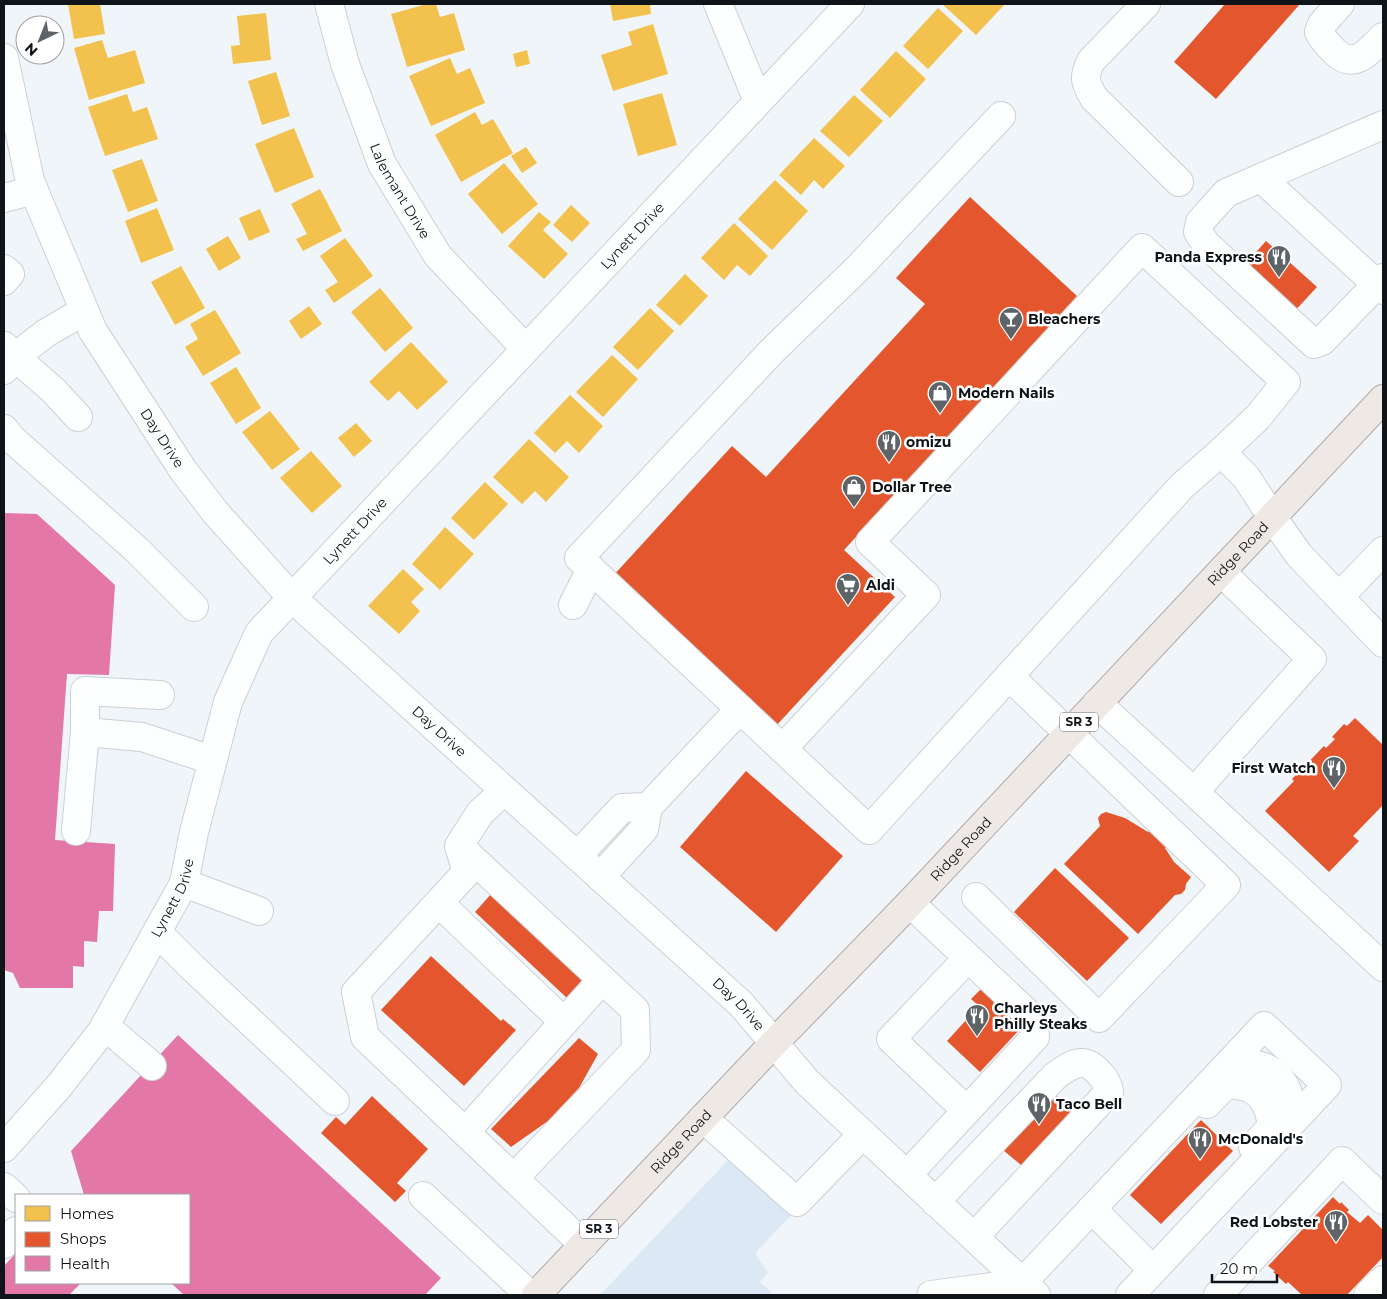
<svg xmlns="http://www.w3.org/2000/svg" width="1387" height="1299" viewBox="0 0 1387 1299" font-family="Montserrat,sans-serif">
<style>
.green{fill:#dde8f5}
.homes{fill:#f2c14e}
.shops{fill:#e4572e}
.health{fill:#e377a8}
.lines{fill:none;stroke-linecap:round;stroke-linejoin:round}
.minor-casing{stroke:#cbd0d5;stroke-width:30}
.major-casing{stroke:#b2a8a4;stroke-width:30}
.minor{stroke:#fdfefe;stroke-width:28}
.major{stroke:#efe9e6;stroke-width:28}
.labels{text-anchor:middle;stroke-width:5;stroke-linejoin:round;paint-order:stroke}
.shield{fill:#fff;stroke:#575a5d;stroke-width:1}
.shield-label{font-size:12px;font-weight:bold;fill:#0f1418}
.street-label{font-size:14px;fill:#0f1418;stroke:#fff}
.poi-label{font-size:14px;font-weight:bold;fill:#0f1418;stroke:#fff;text-anchor:start}
</style>
<rect width="100%" height="100%" fill="#f0f5fa"/>
<path class="green" d="M 732,1156 L 794,1213 L 757,1251 L 756,1255 L 768,1273 L 760,1282 L 774,1295 L 600,1295 Z"/>
<path class="homes" d="M 68,4 L 100,4 L 105,34 L 74,39 Z
M 427,4 L 436,4 L 440,17 L 454,13 L 465,50 L 407,67 L 391,14 Z
M 610,4 L 650,4 L 651,14 L 613,21 Z
M 942,4 L 1005,4 L 976,35 Z
M 938,8 L 963,31 L 928,69 L 903,46 Z
M 266,13 L 271,60 L 233,64 L 231,46 L 240,45 L 237,16 Z
M 653,24 L 668,74 L 613,91 L 601,55 L 632,45 L 628,32 Z
M 102,40 L 108,58 L 135,50 L 145,83 L 89,100 L 74,48 Z
M 527,50 L 530,64 L 516,67 L 513,54 Z
M 896,51 L 926,79 L 890,118 L 860,90 Z
M 450,58 L 457,74 L 470,68 L 485,103 L 431,126 L 409,76 Z
M 276,72 L 290,116 L 262,125 L 248,81 Z
M 662,93 L 677,145 L 638,156 L 623,104 Z
M 127,94 L 133,112 L 147,107 L 158,139 L 105,156 L 88,107 Z
M 854,95 L 883,121 L 849,157 L 820,131 Z
M 475,112 L 482,125 L 493,119 L 513,153 L 461,182 L 435,135 Z
M 294,128 L 314,177 L 275,193 L 255,144 Z
M 814,138 L 845,166 L 823,189 L 814,180 L 801,195 L 779,175 Z
M 526,147 L 537,163 L 522,173 L 511,156 Z
M 142,159 L 158,201 L 128,212 L 112,170 Z
M 504,163 L 538,204 L 502,234 L 468,194 Z
M 775,180 L 808,211 L 772,250 L 738,219 Z
M 320,189 L 342,231 L 303,251 L 296,239 L 307,234 L 291,204 Z
M 571,205 L 590,223 L 572,242 L 553,225 Z
M 157,208 L 174,250 L 141,263 L 125,221 Z
M 260,209 L 270,232 L 249,241 L 239,218 Z
M 539,212 L 551,222 L 543,230 L 568,254 L 544,279 L 508,246 Z
M 734,223 L 768,256 L 750,276 L 737,265 L 724,280 L 701,258 Z
M 228,236 L 241,258 L 219,271 L 206,249 Z
M 345,238 L 373,276 L 334,303 L 325,290 L 338,282 L 320,256 Z
M 181,266 L 205,308 L 175,325 L 151,282 Z
M 685,274 L 708,296 L 680,326 L 656,305 Z
M 380,288 L 413,328 L 385,352 L 351,312 Z
M 309,306 L 322,324 L 301,339 L 289,321 Z
M 650,308 L 674,331 L 638,370 L 613,347 Z
M 215,310 L 241,353 L 203,376 L 185,347 L 198,339 L 190,324 Z
M 411,342 L 448,382 L 417,410 L 399,391 L 388,401 L 369,382 Z
M 612,355 L 638,379 L 603,417 L 576,392 Z
M 236,367 L 261,408 L 236,424 L 210,383 Z
M 570,395 L 603,426 L 579,453 L 567,441 L 555,453 L 534,433 Z
M 270,411 L 300,449 L 272,470 L 242,432 Z
M 356,423 L 372,441 L 354,457 L 338,438 Z
M 529,439 L 569,477 L 546,502 L 535,491 L 522,504 L 493,477 Z
M 311,451 L 342,486 L 312,513 L 280,478 Z
M 485,482 L 508,504 L 474,540 L 451,518 Z
M 445,527 L 474,554 L 440,590 L 412,564 Z
M 403,569 L 424,589 L 411,602 L 420,611 L 399,634 L 368,606 Z"/>
<path class="shops" d="M 1225,4 L 1300,4 L 1216,99 L 1174,62 Z
M 970,197 L 1077,296 L 844,550 L 895,597 L 775,727 L 612,577 L 732,446 L 766,477 L 925,304 L 896,278 Z
M 1266,241 L 1317,287 L 1292,314 L 1241,269 Z
M 1355,718 L 1383,745 L 1383,798 L 1382,800 L 1383,805 L 1353,836 L 1359,841 L 1329,872 L 1265,811 L 1294,781 L 1292,779 L 1324,746 L 1326,748 L 1335,739 L 1332,737 L 1344,724 L 1347,726 Z
M 746,771 L 843,856 L 776,932 L 680,847 Z
M 1106,812 L 1125,818 L 1148,832 L 1152,828 L 1170,844 L 1165,848 L 1174,862 L 1191,877 L 1186,884 L 1185,890 L 1181,894 L 1175,895 L 1138,934 L 1064,864 L 1100,826 L 1098,818 L 1101,814 Z
M 1055,868 L 1129,938 L 1087,981 L 1014,912 Z
M 492,893 L 586,980 L 568,999 L 475,912 Z
M 431,956 L 501,1021 L 503,1019 L 516,1030 L 464,1086 L 381,1010 Z
M 983,987 L 1021,1021 L 1017,1025 L 1021,1028 L 980,1072 L 947,1041 L 979,1006 L 971,999 Z
M 579,1038 L 598,1054 L 579,1088 L 548,1121 L 511,1147 L 491,1129 Z
M 1052,1091 L 1072,1110 L 1021,1165 L 1003,1150 Z
M 372,1096 L 428,1149 L 397,1183 L 406,1191 L 395,1202 L 321,1133 L 336,1117 L 345,1125 Z
M 1201,1120 L 1233,1151 L 1161,1224 L 1130,1195 Z
M 1333,1197 L 1340,1204 L 1341,1202 L 1349,1210 L 1347,1212 L 1360,1223 L 1368,1215 L 1383,1230 L 1383,1257 L 1347,1295 L 1302,1295 L 1288,1282 L 1286,1284 L 1273,1272 L 1275,1271 L 1268,1266 Z"/>
<path class="health" d="M 4,513 L 37,514 L 115,585 L 109,675 L 67,674 L 55,840 L 115,844 L 113,911 L 99,911 L 97,942 L 84,941 L 84,967 L 73,966 L 73,988 L 20,988 L 13,973 L 4,970 Z
M 178,1035 L 441,1278 L 425,1295 L 184,1295 L 171,1283 L 189,1283 L 189,1195 L 84,1195 L 71,1151 Z
M 16,1253 L 16,1283 L 81,1283 L 69,1295 L 4,1295 L 4,1266 Z"/>
<g class="lines">
<g class="minor-casing">
<g id="minor">
<path id="s1" d="M 329,4 L 345,64 L 382,164 L 438,256 L 525,348"/>
<path d="M 718,4 L 758,101"/>
<path d="M 1146,4 L 1091,61 C 1083,77 1085,83 1094,98 L 1179,182"/>
<path d="M 1340,4 L 1322,24 L 1319,32 C 1323,40 1328,45 1334,51 C 1354,71 1368,52 1383,37"/>
<path id="s2" d="M 4,58 L 30,181 L 93,331 L 183,470 L 215,512 L 292,598 L 741,1004 L 807,1082 L 1036,1295"/>
<path d="M 1383,125 L 1226,193 L 1200,222 L 1198,232 L 1206,244 L 1314,344 L 1322,341 L 1383,278"/>
<path d="M 1261,178 L 1383,290"/>
<path d="M 4,198 L 34,190"/>
<path d="M 4,269 L 10,274 L 4,281"/>
<path d="M 4,346 L 15,357 L 46,333 L 84,311"/>
<path d="M 4,370 L 15,357 L 53,390 L 78,417"/>
<path d="M 4,429 L 12,439 L 137,550 L 194,607"/>
<path d="M 1221,452 L 1246,477 L 1272,517 L 1299,555 L 1383,643"/>
<path d="M 1339,597 L 1383,551"/>
<path d="M 573,605 L 591,569"/>
<path d="M 1097,703 L 1194,792 L 1312,659 L 1221,572"/>
<path d="M 85,732 L 85,691 L 160,695"/>
<path d="M 783,748 L 926,595 L 870,542 L 1142,248 L 1286,382 L 1258,417 L 1221,452 L 1182,486 L 869,830 L 579,558 L 772,351 L 858,268 L 1001,116"/>
<path d="M 504,791 L 480,813 L 459,846 L 467,872 L 356,992 L 365,1037 L 584,1245"/>
<path d="M 1194,792 L 1383,967"/>
<path d="M 76,831 L 85,732 L 142,737 L 212,760"/>
<path d="M 460,847 L 635,1010 L 636,1050 L 514,1178"/>
<path d="M 577,856 L 622,808 L 648,807"/>
<path d="M 600,877 L 644,829 L 648,807 L 740,709"/>
<path d="M 184,883 L 259,911"/>
<path d="M 976,897 L 1099,1018 L 1226,885 L 1010,677"/>
<path d="M 439,903 L 564,1022"/>
<path d="M 157,932 L 192,967 L 335,1101"/>
<path d="M 105,1026 L 152,1066"/>
<path d="M 1226,1084 C 1232,1078 1238,1069 1247,1066 C 1267,1059 1297,1088 1287,1110 C 1284,1116 1276,1122 1272,1127"/>
<path d="M 1207,1104 L 1226,1084 C 1233,1085 1243,1085 1249,1088 C 1266,1096 1270,1111 1272,1127 L 1253,1147"/>
<path d="M 966,1110 L 891,1039 L 968,958"/>
<path d="M 703,1118 L 797,1202 L 863,1134"/>
<path d="M 465,1132 L 602,980"/>
<path id="s3" d="M 4,1148 L 59,1086 L 102,1031 L 184,883 L 194,832 L 228,702 L 259,633 L 850,4"/>
<path d="M 907,1175 L 1035,1037 L 1034,1026 L 1028,1014 L 910,903"/>
<path d="M 4,1187 L 16,1198"/>
<path d="M 423,1196 L 530,1295"/>
<path d="M 935,1202 L 1055,1076 C 1072,1064 1084,1055 1100,1074 C 1105,1079 1108,1085 1109,1092 L 974,1237"/>
<path d="M 1092,1209 L 1153,1270"/>
<path d="M 4,1244 L 16,1231"/>
<path d="M 931,1295 L 1022,1283 L 1264,1026 L 1327,1085 L 1130,1295"/>
<path d="M 1218,1295 L 1342,1161 L 1383,1200"/>
<path d="M 1368,1295 L 1383,1280"/>
</g>
</g>
<g class="major-casing">
<g id="major">
<path id="s4" d="M 536,1295 L 774,1043 L 910,903 L 1383,399"/>
</g>
</g>
<use href="#minor" class="minor"/>
<use href="#major" class="major"/>
</g>
<defs>
<g id="restaurant-pin" transform="scale(1.25)"><path d="M0 17L-7.5 6A9.5 9.5 0 1 1 7.5 6Z" fill="#5e6367" stroke="#fff"/><path d="M-5-6h1v4h1v-4h1v4h1v-4h1v5L-1.5 .5V6h-2V.5L-5-1ZM5-6V6H3V1.5H1.5Q1.5-4 5-6Z" fill="#fff"/></g>
<g id="bar-pin" transform="scale(1.25)"><path d="M0 17L-7.5 6A9.5 9.5 0 1 1 7.5 6Z" fill="#5e6367" stroke="#fff"/><path d="M-6-5H6L.8 .8V4.5H3.5V6h-7V4.5H-.8V.8Z" fill="#fff"/></g>
<g id="shop-pin" transform="scale(1.25)"><path d="M0 17L-7.5 6A9.5 9.5 0 1 1 7.5 6Z" fill="#5e6367" stroke="#fff"/><path d="M-5-2.5h2.3a2.7 3.5 0 0 1 5.4 0H5L5.5 6h-11ZM-1.5-2.5h3a1.5 2.3 0 0 0-3 0Z" fill="#fff"/></g>
<g id="supermarket-pin" transform="scale(1.25)"><path d="M0 17L-7.5 6A9.5 9.5 0 1 1 7.5 6Z" fill="#5e6367" stroke="#fff"/><path d="M-6-5.5h2.5l.6 2H6L4.5 2H-2.5L-4.4-4H-6ZM-1.5 3.2a1.3 1.3 0 1 0 .1 0ZM3 3.2a1.3 1.3 0 1 0 .1 0Z" fill="#fff"/></g>
</defs>
<g fill-rule="evenodd">
<use href="#restaurant-pin" x="1279" y="257"/>
<use href="#bar-pin" x="1011" y="319"/>
<use href="#shop-pin" x="940" y="393"/>
<use href="#restaurant-pin" x="889" y="442"/>
<use href="#shop-pin" x="854" y="487"/>
<use href="#supermarket-pin" x="848" y="585"/>
<use href="#restaurant-pin" x="1334" y="768"/>
<use href="#restaurant-pin" x="977" y="1016"/>
<use href="#restaurant-pin" x="1039" y="1104"/>
<use href="#restaurant-pin" x="1200" y="1139"/>
<use href="#restaurant-pin" x="1336" y="1222"/>
</g>
<g class="labels">
<g class="shield">
<rect x="1060" y="712.5" width="38" height="19" rx="4"/>
<rect x="580" y="1219.5" width="38" height="19" rx="4"/>
</g>
<g class="shield-label">
<text x="1079" y="726">SR 3</text>
<text x="599" y="1233">SR 3</text>
</g>
<g class="street-label">
<text dy="5" stroke="none"><textPath href="#s1" startOffset="201">Lalemant Drive</textPath></text>
<text dy="5" stroke="none"><textPath href="#s3" startOffset="1129">Lynett Drive</textPath></text>
<text dy="5" stroke="none"><textPath href="#s2" startOffset="416">Day Drive</textPath></text>
<text dy="5" stroke="none"><textPath href="#s3" startOffset="724">Lynett Drive</textPath></text>
<text dy="5" stroke="none"><textPath href="#s4" startOffset="1021">Ridge Road</textPath></text>
<text dy="5" stroke="none"><textPath href="#s2" startOffset="821">Day Drive</textPath></text>
<text dy="5" stroke="none"><textPath href="#s4" startOffset="616">Ridge Road</textPath></text>
<text dy="5" stroke="none"><textPath href="#s3" startOffset="304">Lynett Drive</textPath></text>
<text dy="5" stroke="none"><textPath href="#s2" startOffset="1226">Day Drive</textPath></text>
<text dy="5" stroke="none"><textPath href="#s4" startOffset="211">Ridge Road</textPath></text>
</g>
<g class="poi-label">
<text x="1262" y="262" text-anchor="end">Panda Express</text>
<text x="1028" y="324">Bleachers</text>
<text x="958" y="398">Modern Nails</text>
<text x="906" y="447">omizu</text>
<text x="872" y="492">Dollar Tree</text>
<text x="866" y="590">Aldi</text>
<text x="1316" y="773" text-anchor="end">First Watch</text>
<text x="994" y="1013">Charleys<tspan x="994" dy="16">Philly Steaks</tspan></text>
<text x="1056" y="1109">Taco Bell</text>
<text x="1218" y="1144">McDonald's</text>
<text x="1318" y="1227" text-anchor="end">Red Lobster</text>
</g>
</g>
<rect width="1387" height="1299" fill="none" stroke="#0f1418" stroke-width="10"/>
<rect x="15" y="1194" width="175" height="90" fill="#ffffff" stroke="#9fa1a3"/>
<rect x="25" y="1206" width="25" height="15" fill="#f2c14e" stroke="#9fa1a3"/>
<text x="60" y="1219" font-size="15" fill="#0f1418">Homes</text>
<rect x="25" y="1232" width="25" height="15" fill="#e4572e" stroke="#9fa1a3"/>
<text x="60" y="1244" font-size="15" fill="#0f1418">Shops</text>
<rect x="25" y="1256" width="25" height="15" fill="#e377a8" stroke="#9fa1a3"/>
<text x="60" y="1269" font-size="15" fill="#0f1418">Health</text>
<g transform="translate(40 40) rotate(223)"><circle r="24" fill="#ffffff" stroke="#9fa1a3"/>
<path d="M0-4L9 19L0 12L-9 19Z" fill="#5e6367"/>
<text y="-8" font-size="14" font-weight="bold" text-anchor="middle" fill="#0f1418">N</text>
</g>
<path d="M1212 1274v8h65v-8" fill="none" stroke="#0f1418" stroke-width="2.5"/>
<text x="1220" y="1274" font-size="15" fill="#0f1418" stroke="#ffffff" stroke-width="4" paint-order="stroke">20 m</text>
</svg>
